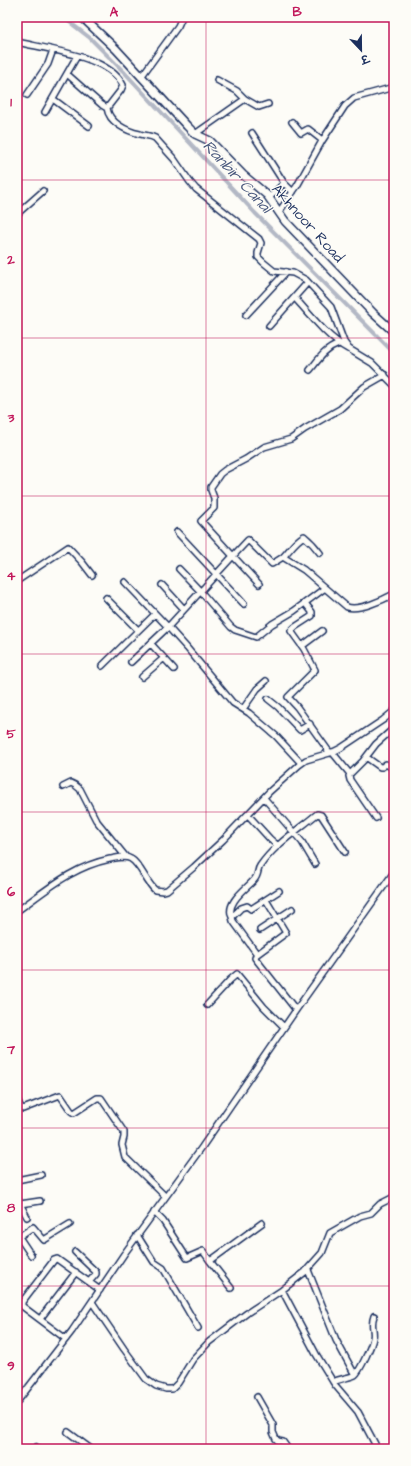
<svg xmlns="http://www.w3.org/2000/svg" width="411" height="1466" viewBox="0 0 411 1466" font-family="'Architects Daughter','Playpen Sans Deva',sans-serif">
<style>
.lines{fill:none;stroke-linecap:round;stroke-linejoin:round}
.canal{stroke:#b3b8c5;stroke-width:4}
.minor-casing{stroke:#1b2f5e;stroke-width:8}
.highway-casing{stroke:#1b2f5e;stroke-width:10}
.minor{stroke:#fdfcf7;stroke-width:5}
.highway{stroke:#fdfcf7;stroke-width:7}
.grid{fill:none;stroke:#c2185b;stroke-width:1;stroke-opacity:0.55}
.labels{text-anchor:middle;stroke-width:3;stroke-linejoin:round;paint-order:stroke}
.street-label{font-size:15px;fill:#1b2f5e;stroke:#fdfcf7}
.water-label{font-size:16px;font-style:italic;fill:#49587d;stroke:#fdfcf7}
.neatline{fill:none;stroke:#c2185b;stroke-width:1.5}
.grid-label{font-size:13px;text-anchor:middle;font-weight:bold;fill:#c2185b}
</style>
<rect width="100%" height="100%" fill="#fdfcf7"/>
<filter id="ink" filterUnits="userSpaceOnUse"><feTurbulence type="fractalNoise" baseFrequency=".025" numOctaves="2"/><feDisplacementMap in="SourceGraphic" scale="8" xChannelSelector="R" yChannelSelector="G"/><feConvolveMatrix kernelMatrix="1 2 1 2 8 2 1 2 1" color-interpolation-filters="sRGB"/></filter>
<g filter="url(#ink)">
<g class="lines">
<path class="canal" d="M 63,17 L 90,38 L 125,73 L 255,213 L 394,353"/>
<g class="minor-casing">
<path id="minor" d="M 17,42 C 46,49 109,56 123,85 L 121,90 L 107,108 C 109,123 127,131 140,134 C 146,136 150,135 155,138 L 174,159 L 190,182 L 196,189 L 259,239 L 261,243 L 258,253 L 258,257 L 263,262 L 274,271 L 293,273 L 306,280 L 331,307 L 344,342 L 349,349 L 372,363 L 394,385
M 67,74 L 102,105 L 107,108
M 141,77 L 178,26 L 182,17
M 217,80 L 237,91 L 245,99 L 259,107 L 268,104
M 27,95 L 48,64 L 53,50
M 53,99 L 89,126
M 45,112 L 77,56
M 292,122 L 301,133 L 308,129 L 322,140
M 252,133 L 284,183 L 293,192
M 195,134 L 245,99
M 270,197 L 284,183
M 279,212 L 297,186 L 322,141 L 345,106 L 354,98 L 394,87
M 17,214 L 43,191
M 295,298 C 310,315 328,338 348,349
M 246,315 L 286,272
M 269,326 L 308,282
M 310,370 C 319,359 325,349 339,344
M 177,532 L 244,604
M 283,557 C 290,550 295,541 304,536 C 310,541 315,546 320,553
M 179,569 L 201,592 L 231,627 L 235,630 L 256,637 L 272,624 L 294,611 L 325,588
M 17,581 L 68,547 L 82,562 L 92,575
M 125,582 L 168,627 L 131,662
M 259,584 L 233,556 L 248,540 L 272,564 L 283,557 L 304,570 L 347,607 C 359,611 383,600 394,594
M 162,585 L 184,609
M 106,598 L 138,630
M 305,603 L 312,612 L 312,616 L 295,627 L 291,631 L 304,649 L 315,670 L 288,697 L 297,707 L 330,753
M 151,644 L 174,669
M 302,646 L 322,631
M 102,666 L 155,614
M 142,677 L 164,658
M 268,699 L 278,707 L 300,730 L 310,724
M 243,709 L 257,689 L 266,681
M 332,752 L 350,774 L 349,776 L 350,780 L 376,818
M 366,757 L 380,767 L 382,767 L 386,764 L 393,768
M 301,763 L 276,736 L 249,713 L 233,703 L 187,648 L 168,627 L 233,556 L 201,521 L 214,508 L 214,498 L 211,490 L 211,487 L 220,474 L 225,470 L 246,459 L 264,447 L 291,439 L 305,429 L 340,409 L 364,387 L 385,375
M 350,774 L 363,761 L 376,744 L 394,728
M 63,787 L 71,783 L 75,785 L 80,789 L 96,820 L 126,857
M 264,798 L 302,842 L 315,864
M 248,815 L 270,839 L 278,846
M 266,900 L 286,933 L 256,955 L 255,958 L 296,1010
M 17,911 C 48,889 72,867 110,859 C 116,858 125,855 131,859 C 140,864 146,882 155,890 L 163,891 L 167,890 L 194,867 L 223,840 L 269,792 L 299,765 L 306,760 L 333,752 L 341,748 L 383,720 L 394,711
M 232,917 C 225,903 246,889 254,880 C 259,875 257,870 260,866 C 274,845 298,830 317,814 L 321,815 L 345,852
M 260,930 L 292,909
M 257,954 L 233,921 L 232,917 L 241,908 L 247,906 L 251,909 L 279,891
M 207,1005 L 230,980 L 237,974 L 264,1007 L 284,1027
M 17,1099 L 21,1108 L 23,1109 L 60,1095 L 71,1111 L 74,1113 L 97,1098 L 101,1098 L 124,1132 L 124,1137 L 122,1145 L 125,1157 L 165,1196
M 17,1180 L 41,1175
M 17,1198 L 27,1217
M 20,1204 L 40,1201
M 154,1212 L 163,1221 L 187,1258 L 203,1251 L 210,1261 L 262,1223
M 137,1235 L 154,1262 L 163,1268 L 198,1328
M 19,1237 L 31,1255
M 17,1238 L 33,1227 L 44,1240 L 70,1224
M 75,1252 L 96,1272 L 96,1274 L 89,1282
M 210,1261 L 231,1288
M 308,1270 L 336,1340 L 355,1375
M 282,1290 L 316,1354 L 335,1385 L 358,1412 L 375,1444 L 375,1446 L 370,1449
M 92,1302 L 124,1349 L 146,1379 L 156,1386 L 166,1389 L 172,1389 L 178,1383 L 193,1359 L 209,1342 L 247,1313 L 282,1290 L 305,1272 L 322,1253 L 330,1233 L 360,1216 L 371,1213 L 380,1204 L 394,1197
M 40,1319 L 76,1272
M 66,1339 L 22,1306 L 22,1302 L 54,1260 L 57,1259 L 100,1290
M 333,1382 C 339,1379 352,1377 355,1375 C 360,1371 372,1345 373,1338 C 375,1330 370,1326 374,1316
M 257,1397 L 273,1425 L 273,1432 L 276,1439 L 278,1441 L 283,1442 L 288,1449
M 17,1402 L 72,1331 L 124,1254 L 202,1147 L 296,1010 L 394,872
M 68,1432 L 91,1449
M 36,1447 L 37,1449"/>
</g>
<g class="highway-casing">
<path id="highway" d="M 82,17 L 116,49 L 187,126 L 195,134 L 210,141 L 243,175 L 267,195 L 285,221 L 373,313 L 394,332"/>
</g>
<use href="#minor" class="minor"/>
<use href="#highway" class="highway"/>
</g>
</g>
<path class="grid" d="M 206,17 L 206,1449M 17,180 L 394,180M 17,338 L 394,338M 17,496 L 394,496M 17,654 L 394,654M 17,812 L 394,812M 17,970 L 394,970M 17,1128 L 394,1128M 17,1286 L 394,1286"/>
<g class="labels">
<g class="street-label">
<text transform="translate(308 223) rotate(48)" y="5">Akhnoor Road</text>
</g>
<g class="water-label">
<text transform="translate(238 176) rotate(47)" y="6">Ranbir Canal</text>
</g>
</g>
<rect width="411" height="1466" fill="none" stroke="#fdfcf7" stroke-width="44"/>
<g transform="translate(361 50) rotate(158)" stroke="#fdfcf7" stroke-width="3" paint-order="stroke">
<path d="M0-3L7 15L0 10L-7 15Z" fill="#1b2f5e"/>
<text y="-6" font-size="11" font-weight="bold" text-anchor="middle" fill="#1b2f5e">उ</text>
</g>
<rect x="22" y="22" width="367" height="1422" class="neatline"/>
<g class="grid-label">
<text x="114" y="16">A</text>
<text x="297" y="16">B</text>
<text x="11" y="106">1</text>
<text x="11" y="264">2</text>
<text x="11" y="422">3</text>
<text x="11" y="580">4</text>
<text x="11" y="738">5</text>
<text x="11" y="896">6</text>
<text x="11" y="1054">7</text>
<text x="11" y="1212">8</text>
<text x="11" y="1370">9</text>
</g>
</svg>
